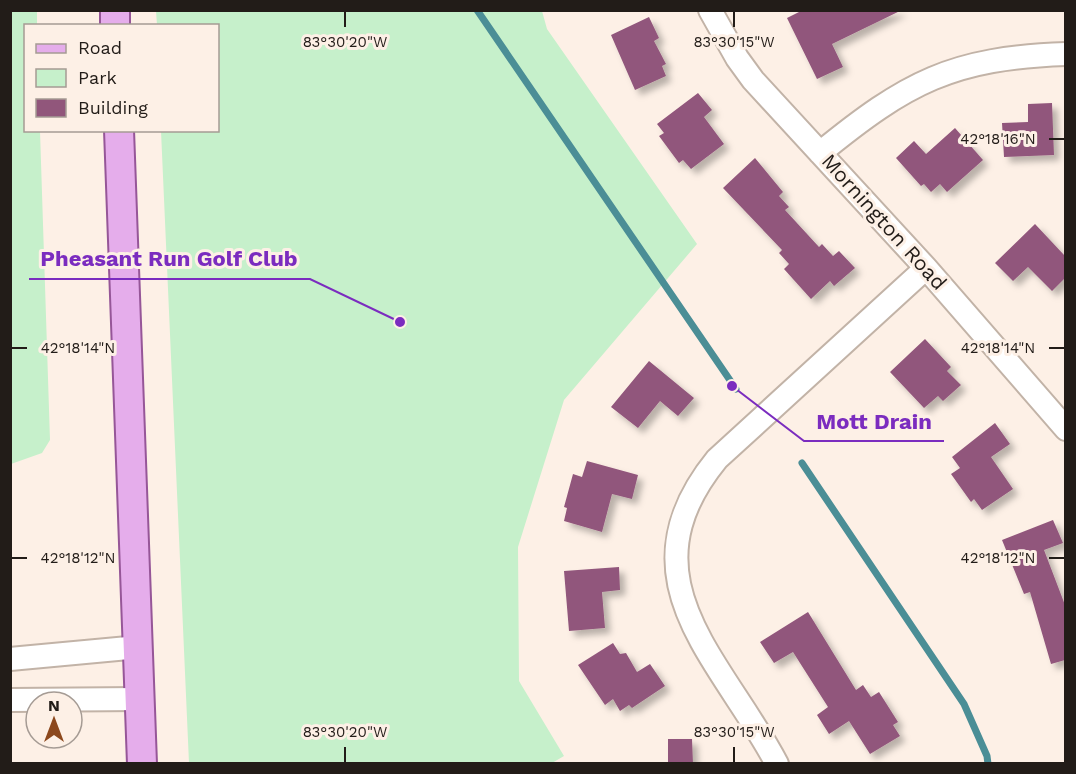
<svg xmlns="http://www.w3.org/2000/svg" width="1076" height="774" viewBox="0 0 1076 774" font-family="'Work Sans',sans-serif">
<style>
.green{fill:#c6f0cb}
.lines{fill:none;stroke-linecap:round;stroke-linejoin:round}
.stream{stroke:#4b8e96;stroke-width:7}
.building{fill:#91567b;filter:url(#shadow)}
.minor-casing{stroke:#c2b3a7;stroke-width:26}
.major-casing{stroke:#965698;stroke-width:32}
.minor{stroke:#fff;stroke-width:22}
.major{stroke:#e5adeb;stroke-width:28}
.ticks{fill:none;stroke:#221c18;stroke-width:2}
.labels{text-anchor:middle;stroke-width:6;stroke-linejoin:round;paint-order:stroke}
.street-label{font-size:21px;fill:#221c18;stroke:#fdf0e6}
.ticks-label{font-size:15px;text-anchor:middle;fill:#221c18;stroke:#fdf0e6;stroke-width:6;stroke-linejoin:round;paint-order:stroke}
.leader{fill:none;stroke:#7b2cbf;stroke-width:2}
.callout-dot{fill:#7b2cbf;stroke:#fdf0e6;stroke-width:2}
.callout-label{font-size:22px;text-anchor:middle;font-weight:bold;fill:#7b2cbf;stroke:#fdf0e6;stroke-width:6;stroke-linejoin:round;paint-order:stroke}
</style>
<defs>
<filter id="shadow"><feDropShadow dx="5.5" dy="5.5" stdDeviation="3" flood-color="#0004"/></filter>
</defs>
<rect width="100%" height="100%" fill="#fdf0e6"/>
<path class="green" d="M 11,10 L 37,11 L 37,25 L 26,26 L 26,130 L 40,131 L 50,440 L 42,453 L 11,464 Z
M 156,11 L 542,11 L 547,29 L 697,244 L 564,400 L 518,547 L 519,681 L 564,756 L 552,763 L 189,763 L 161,131 L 218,130 L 218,26 L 157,25 Z"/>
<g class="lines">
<path class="stream" d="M 477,10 L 736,389
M 802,463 L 964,704 L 987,756 L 988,764"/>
</g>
<path class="building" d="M 803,10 L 902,10 L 832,44 L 843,67 L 817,79 L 787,18 Z
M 649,17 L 659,38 L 654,41 L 666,64 L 662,66 L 666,76 L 635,90 L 611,35 Z
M 698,93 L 712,110 L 704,117 L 724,144 L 691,169 L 683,160 L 679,163 L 659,136 L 664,133 L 657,124 Z
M 1052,103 L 1054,155 L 1004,157 L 1002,123 L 1028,122 L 1028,104 Z
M 955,128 L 983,160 L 947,192 L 940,184 L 931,192 L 924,184 L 921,186 L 896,158 L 914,141 L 926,154 Z
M 755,158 L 783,192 L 779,196 L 789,207 L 785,210 L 819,247 L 822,244 L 833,256 L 839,251 L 855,268 L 834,286 L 830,281 L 811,299 L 784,269 L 789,264 L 779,253 L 782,250 L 723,188 Z
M 1035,224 L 1065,256 L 1065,278 L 1052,291 L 1028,267 L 1013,281 L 995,263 Z
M 925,339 L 951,367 L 947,371 L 961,385 L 943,401 L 938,396 L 924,408 L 890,372 Z
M 649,361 L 694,398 L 678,416 L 660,401 L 638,428 L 611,407 Z
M 995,423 L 1010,444 L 991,457 L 1013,489 L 982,510 L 974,499 L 971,502 L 951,474 L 960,468 L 952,457 Z
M 587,461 L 638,475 L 632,499 L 612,494 L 602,532 L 564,521 L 567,508 L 564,507 L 573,474 L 582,477 Z
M 1053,520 L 1063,543 L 1044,550 L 1065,605 L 1065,660 L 1051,664 L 1030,592 L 1024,594 L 1002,540 Z
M 619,567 L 620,590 L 602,592 L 605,628 L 569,631 L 564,571 Z
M 808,612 L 856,690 L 863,685 L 871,697 L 879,692 L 898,722 L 893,725 L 900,736 L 870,754 L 849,721 L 829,734 L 817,715 L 828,707 L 793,652 L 774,663 L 760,642 Z
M 613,643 L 620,654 L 626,653 L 637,672 L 650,664 L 665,686 L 632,708 L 629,705 L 620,711 L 613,699 L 605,705 L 578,665 Z
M 668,739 L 692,739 L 693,764 L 668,764 Z"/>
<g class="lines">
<g class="minor-casing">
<path id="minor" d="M 710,10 L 737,58 L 753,80 L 926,268 L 1066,429
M 820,153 C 907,82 952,58 1066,54
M 10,659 L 139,647
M 10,700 L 140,699
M 777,764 C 722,659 619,579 717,459 L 926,268"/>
</g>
<g class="major-casing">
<path id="major" d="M 115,10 L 115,26
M 119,130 L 142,764"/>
</g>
<use href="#minor" class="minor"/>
<use href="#major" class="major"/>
</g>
<path class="ticks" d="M 345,12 L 345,27M 734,12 L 734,27M 1049,139 L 1064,139M 12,348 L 27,348M 1049,348 L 1064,348M 12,558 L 27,558M 1049,558 L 1064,558M 345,747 L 345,762M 734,747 L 734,762"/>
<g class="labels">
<g class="street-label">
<text transform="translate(884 222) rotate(48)" y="7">Mornington Road</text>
</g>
</g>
<g class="ticks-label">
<text x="345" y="47">83°30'20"W</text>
<text x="734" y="47">83°30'15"W</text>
<text x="998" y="144">42°18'16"N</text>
<text x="78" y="353">42°18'14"N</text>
<text x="998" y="353">42°18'14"N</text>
<text x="78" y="563">42°18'12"N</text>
<text x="998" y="563">42°18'12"N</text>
<text x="345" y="737">83°30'20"W</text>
<text x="734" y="737">83°30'15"W</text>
</g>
<path class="leader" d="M400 322L310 279H29M732 386L804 441H944"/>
<g class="callout-dot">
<circle cx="400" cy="322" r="6"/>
<circle cx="732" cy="386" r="6"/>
</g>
<g class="callout-label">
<text x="169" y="266">Pheasant Run Golf Club</text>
<text x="874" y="429">Mott Drain</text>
</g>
<rect width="1076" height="774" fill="none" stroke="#221c18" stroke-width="24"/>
<rect x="24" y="24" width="195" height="108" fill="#fdf0e6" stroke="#a59b94" stroke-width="1.5"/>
<rect x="36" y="44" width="30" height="9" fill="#e5adeb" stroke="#a59b94" stroke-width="1.5"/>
<text x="78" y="54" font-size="18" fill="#221c18">Road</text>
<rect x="36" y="69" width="30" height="18" fill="#c6f0cb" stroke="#a59b94" stroke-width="1.5"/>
<text x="78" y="84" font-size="18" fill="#221c18">Park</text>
<rect x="36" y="99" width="30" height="18" fill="#91567b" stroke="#a59b94" stroke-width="1.5"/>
<text x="78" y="114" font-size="18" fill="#221c18">Building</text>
<g transform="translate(54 720)"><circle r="28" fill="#fdf0e6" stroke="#a59b94" stroke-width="1.5"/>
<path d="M0-4.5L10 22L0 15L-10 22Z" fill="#8c481d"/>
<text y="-9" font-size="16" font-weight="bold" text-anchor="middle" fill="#221c18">N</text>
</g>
</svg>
